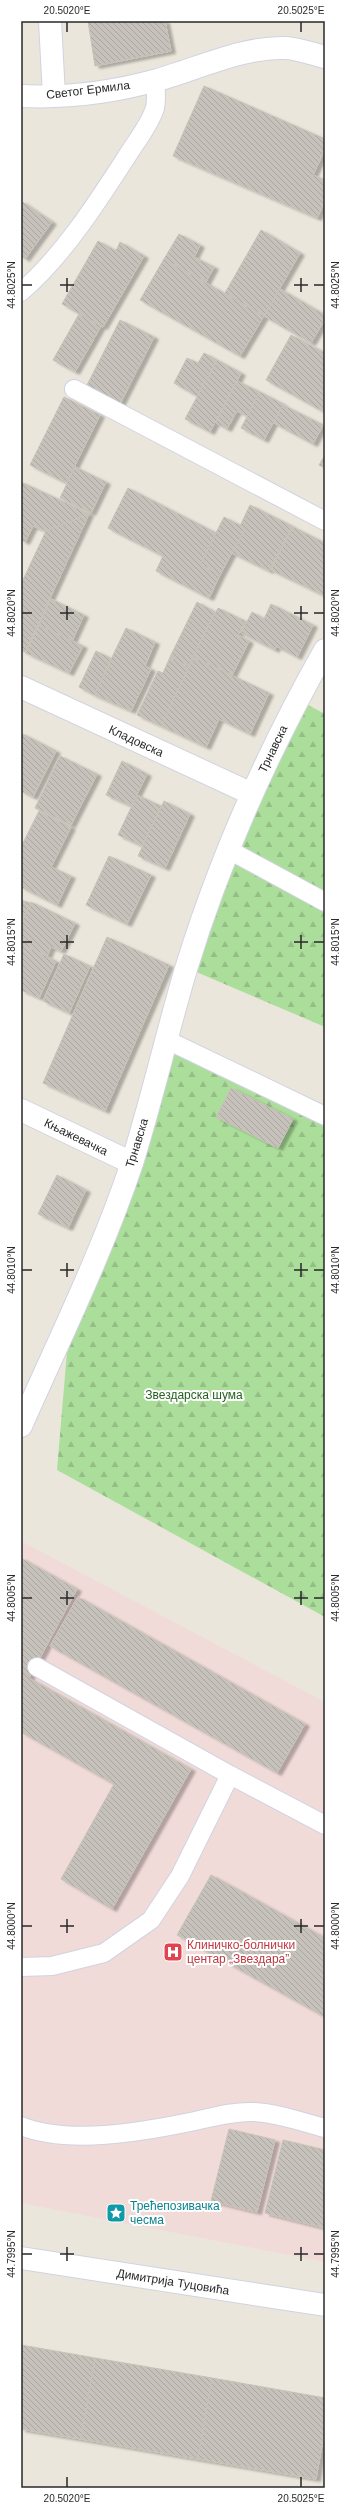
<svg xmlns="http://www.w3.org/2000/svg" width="346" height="2509" viewBox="0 0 346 2509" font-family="Arial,sans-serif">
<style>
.medical{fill:#f1dbd9}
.forest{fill:url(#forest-firs)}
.building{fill:url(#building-back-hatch);stroke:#c6c2b6;filter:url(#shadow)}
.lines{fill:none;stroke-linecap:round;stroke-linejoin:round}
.lane-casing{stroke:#d1d3e1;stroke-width:20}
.street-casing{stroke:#d1d3e1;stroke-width:24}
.secondary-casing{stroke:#d1d3e1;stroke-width:24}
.lane{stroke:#fff;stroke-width:18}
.street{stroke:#fff;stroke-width:22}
.secondary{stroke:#fff;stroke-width:22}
.ticks{fill:none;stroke:#292929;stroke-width:1.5}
.labels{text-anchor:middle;stroke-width:4;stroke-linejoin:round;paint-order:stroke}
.street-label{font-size:12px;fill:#292929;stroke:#fff}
.park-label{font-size:12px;fill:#25611e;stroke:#fff}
.health-label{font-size:12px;fill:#be3a42;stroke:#fff;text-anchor:start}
.culture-label{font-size:12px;fill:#0d838f;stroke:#fff;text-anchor:start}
.neatline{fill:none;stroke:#292929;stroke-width:1.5}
.ticks-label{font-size:10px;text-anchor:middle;fill:#292929}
</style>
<defs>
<pattern id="forest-firs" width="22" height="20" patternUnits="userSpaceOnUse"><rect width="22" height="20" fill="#acde9b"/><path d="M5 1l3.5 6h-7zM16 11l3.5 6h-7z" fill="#94be86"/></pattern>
<pattern id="building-back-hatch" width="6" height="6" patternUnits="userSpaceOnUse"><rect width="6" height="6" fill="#c6c2bb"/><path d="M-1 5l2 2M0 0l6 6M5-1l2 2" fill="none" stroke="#aaa7a1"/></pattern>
<filter id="shadow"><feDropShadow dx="4.5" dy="2.5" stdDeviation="1" flood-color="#0004"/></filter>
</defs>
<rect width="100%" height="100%" fill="#ebe6dc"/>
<path class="medical" d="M 21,1541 L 325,1702 L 325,2262 L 21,2203 Z"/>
<path class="forest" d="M 297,699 L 325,714 L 325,1027 L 187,968 Z
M 167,1040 L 325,1116 L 325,1617 L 57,1470 L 69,1328 Z"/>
<path class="building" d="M 88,21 L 165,21 L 171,51 L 95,66 Z
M 204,86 L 325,139 L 325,149 L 313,175 L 325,180 L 325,201 L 317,218 L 173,156 Z
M 21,201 L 52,222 L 25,259 L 21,256 Z
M 261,230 L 300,253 L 264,316 L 225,293 Z
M 179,234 L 200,245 L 194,257 L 214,267 L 206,282 L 164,259 Z
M 98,241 L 116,251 L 120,242 L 144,256 L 103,327 L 62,304 Z
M 164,259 L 264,316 L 240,356 L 140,300 Z
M 280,289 L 325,315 L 325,319 L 311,343 L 264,316 Z
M 79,314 L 101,326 L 75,372 L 53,360 Z
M 120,320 L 154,337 L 120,404 L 86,387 Z
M 291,335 L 325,353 L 324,412 L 266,380 Z
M 204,353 L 217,360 L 197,396 L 174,383 L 187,358 L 198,363 Z
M 217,360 L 241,373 L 210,432 L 185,419 Z
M 237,381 L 260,392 L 247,416 L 237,411 L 227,429 L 216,423 Z
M 260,392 L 283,404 L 264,440 L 241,428 Z
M 64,397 L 100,415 L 66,483 L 30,465 Z
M 283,405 L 323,425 L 313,444 L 274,423 Z
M 325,455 L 325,468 L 319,465 Z
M 75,467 L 106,482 L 91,513 L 60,498 Z
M 21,482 L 60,500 L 89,514 L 46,531 L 33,526 L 25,542 L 21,540 Z
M 128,488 L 216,533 L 200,564 L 220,575 L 209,598 L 156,571 L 163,556 L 108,528 Z
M 250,505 L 292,526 L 269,571 L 232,553 L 245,528 L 240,526 Z
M 89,514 L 25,652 L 21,650 L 21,584 L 46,531 Z
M 224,517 L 245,528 L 220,575 L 200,564 Z
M 293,527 L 325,543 L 325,596 L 271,570 Z
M 51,599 L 84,615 L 72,641 L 39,625 Z
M 197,602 L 215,612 L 189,667 L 170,657 Z
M 271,604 L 313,625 L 297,657 L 276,646 L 275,650 L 241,633 L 252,612 L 264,619 Z
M 218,608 L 245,621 L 238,635 L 249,641 L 232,675 L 193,657 Z
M 39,625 L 83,646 L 69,673 L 26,653 Z
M 126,628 L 155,642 L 145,666 L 151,669 L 131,711 L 94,695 Z
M 96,651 L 112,659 L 94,695 L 79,687 Z
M 170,657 L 189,667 L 161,726 L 137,715 L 158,671 L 163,673 Z
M 193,657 L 269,693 L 250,734 L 219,719 L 206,747 L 161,726 Z
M 21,733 L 56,751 L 33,797 L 21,791 Z
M 60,756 L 97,774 L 71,825 L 35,808 Z
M 122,761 L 147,774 L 131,806 L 106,795 Z
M 137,795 L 161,806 L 142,846 L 118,835 Z
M 164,801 L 190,814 L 165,868 L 138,856 Z
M 39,811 L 71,827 L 51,867 L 71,876 L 57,905 L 21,887 L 21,847 Z
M 109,856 L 151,875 L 127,924 L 86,905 Z
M 21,900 L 30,903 L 21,923 Z
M 31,902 L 75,923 L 61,951 L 51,947 L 47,956 L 21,944 L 21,924 Z
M 107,937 L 169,965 L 105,1111 L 43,1083 Z
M 21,944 L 56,961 L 39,998 L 21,990 Z
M 64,954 L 90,966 L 69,1013 L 43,1001 Z
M 231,1088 L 293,1119 L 278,1148 L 216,1117 Z
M 57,1175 L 86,1190 L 68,1228 L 38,1214 Z
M 21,1558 L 77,1589 L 29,1678 L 191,1769 L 112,1909 L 61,1879 L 114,1784 L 21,1732 Z
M 78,1597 L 305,1724 L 277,1773 L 50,1646 Z
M 211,1875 L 325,1938 L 325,2017 L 177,1935 Z
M 229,2129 L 275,2140 L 257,2212 L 211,2201 Z
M 283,2140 L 325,2150 L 325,2228 L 265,2213 Z
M 21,2345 L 95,2358 L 81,2439 L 21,2429 Z
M 95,2358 L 212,2378 L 198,2459 L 81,2439 Z
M 212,2378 L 325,2398 L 325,2428 L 316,2479 L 198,2459 Z"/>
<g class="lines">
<g class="lane-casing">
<path id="lane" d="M 21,292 C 64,255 98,201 129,153 C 138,139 150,124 155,108 C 157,99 156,90 155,81
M 74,389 L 325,521
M 229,850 L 325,902
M 167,1040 L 325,1116
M 37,1667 L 230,1775 L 325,1825
M 21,1967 L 52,1966 L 104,1953 L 151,1920 L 180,1876 L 230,1775
M 21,2126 C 68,2145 142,2132 190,2122 C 210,2118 233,2111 253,2112 C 277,2113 302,2122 325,2128"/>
</g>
<g class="street-casing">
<path id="street" d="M 50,21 L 54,96
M 21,96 C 65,98 114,92 157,80 C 197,69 245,46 286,48 C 299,49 313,54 325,57
M 21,687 L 252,794
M 21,1110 L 132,1163
M 21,1426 C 59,1340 102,1253 132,1163 C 152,1099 167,1033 186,969 C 220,858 268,751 325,650"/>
</g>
<g class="secondary-casing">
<path id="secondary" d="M 21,2258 L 325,2305"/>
</g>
<use href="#lane" class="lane"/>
<use href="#street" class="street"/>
<use href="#secondary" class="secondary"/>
</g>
<path class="ticks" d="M 67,22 L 67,32M 301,22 L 301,32M 67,278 L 67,292M 301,278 L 301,292M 22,285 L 32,285M 60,285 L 74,285M 294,285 L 308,285M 314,285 L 324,285M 67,606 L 67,620M 301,606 L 301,620M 22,613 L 32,613M 60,613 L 74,613M 294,613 L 308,613M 314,613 L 324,613M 67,935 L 67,949M 301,935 L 301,949M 22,942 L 32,942M 60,942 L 74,942M 294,942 L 308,942M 314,942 L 324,942M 67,1263 L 67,1277M 301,1263 L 301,1277M 22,1270 L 32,1270M 60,1270 L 74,1270M 294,1270 L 308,1270M 314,1270 L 324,1270M 67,1591 L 67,1605M 301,1591 L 301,1605M 22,1598 L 32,1598M 60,1598 L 74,1598M 294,1598 L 308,1598M 314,1598 L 324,1598M 67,1919 L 67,1933M 301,1919 L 301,1933M 22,1926 L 32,1926M 60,1926 L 74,1926M 294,1926 L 308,1926M 314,1926 L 324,1926M 67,2247 L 67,2261M 301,2247 L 301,2261M 22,2254 L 32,2254M 60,2254 L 74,2254M 294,2254 L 308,2254M 314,2254 L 324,2254M 67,2477 L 67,2487M 301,2477 L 301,2487"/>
<defs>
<g id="hospital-square" transform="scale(1)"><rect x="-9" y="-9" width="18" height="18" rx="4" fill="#e0444e" stroke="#fff"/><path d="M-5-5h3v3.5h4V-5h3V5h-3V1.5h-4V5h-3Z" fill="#fff"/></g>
<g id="sight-square" transform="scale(1)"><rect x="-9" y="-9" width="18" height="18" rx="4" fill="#0f9aa8" stroke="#fff"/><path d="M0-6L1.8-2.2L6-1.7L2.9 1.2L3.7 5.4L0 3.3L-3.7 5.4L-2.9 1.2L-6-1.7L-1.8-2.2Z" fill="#fff"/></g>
</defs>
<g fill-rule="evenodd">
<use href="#hospital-square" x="173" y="1952"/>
<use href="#sight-square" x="116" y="2213"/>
</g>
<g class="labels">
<g class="street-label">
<text transform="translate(88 90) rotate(-7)" y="4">Светог Ермила</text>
<text transform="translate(136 741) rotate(25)" y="4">Кладовска</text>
<text transform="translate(273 749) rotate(-64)" y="4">Трнавска</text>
<text transform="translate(76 1137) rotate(26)" y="4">Књажевачка</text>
<text transform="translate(137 1143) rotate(-73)" y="4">Трнавска</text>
<text transform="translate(173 2282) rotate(9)" y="4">Димитрија Туцовића</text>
</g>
<g class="park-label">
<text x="194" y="1399">Звездарска шума</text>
</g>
<g class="health-label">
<text x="187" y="1949">Клиничко-болнички<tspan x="187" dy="14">центар „Звездара”</tspan></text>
</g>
<g class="culture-label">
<text x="130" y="2210">Трећепозивачка<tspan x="130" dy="14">чесма</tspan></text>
</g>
</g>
<rect width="346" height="2509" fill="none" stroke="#ffffff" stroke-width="44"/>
<rect x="22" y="22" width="302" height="2465" class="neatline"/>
<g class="ticks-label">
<text x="67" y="14">20.5020°E</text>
<text x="301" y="14">20.5025°E</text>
<text transform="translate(11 285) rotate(-90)" y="4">44.8025°N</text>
<text transform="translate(335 285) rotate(-90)" y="4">44.8025°N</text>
<text transform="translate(11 613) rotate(-90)" y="4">44.8020°N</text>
<text transform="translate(335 613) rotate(-90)" y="4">44.8020°N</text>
<text transform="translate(11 942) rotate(-90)" y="4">44.8015°N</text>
<text transform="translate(335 942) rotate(-90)" y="4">44.8015°N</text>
<text transform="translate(11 1270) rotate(-90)" y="4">44.8010°N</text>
<text transform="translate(335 1270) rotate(-90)" y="4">44.8010°N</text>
<text transform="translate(11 1598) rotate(-90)" y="4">44.8005°N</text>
<text transform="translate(335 1598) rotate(-90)" y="4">44.8005°N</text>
<text transform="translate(11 1926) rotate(-90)" y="4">44.8000°N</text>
<text transform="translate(335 1926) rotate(-90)" y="4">44.8000°N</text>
<text transform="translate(11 2254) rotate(-90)" y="4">44.7995°N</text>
<text transform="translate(335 2254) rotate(-90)" y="4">44.7995°N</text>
<text x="67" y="2502">20.5020°E</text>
<text x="301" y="2502">20.5025°E</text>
</g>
</svg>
